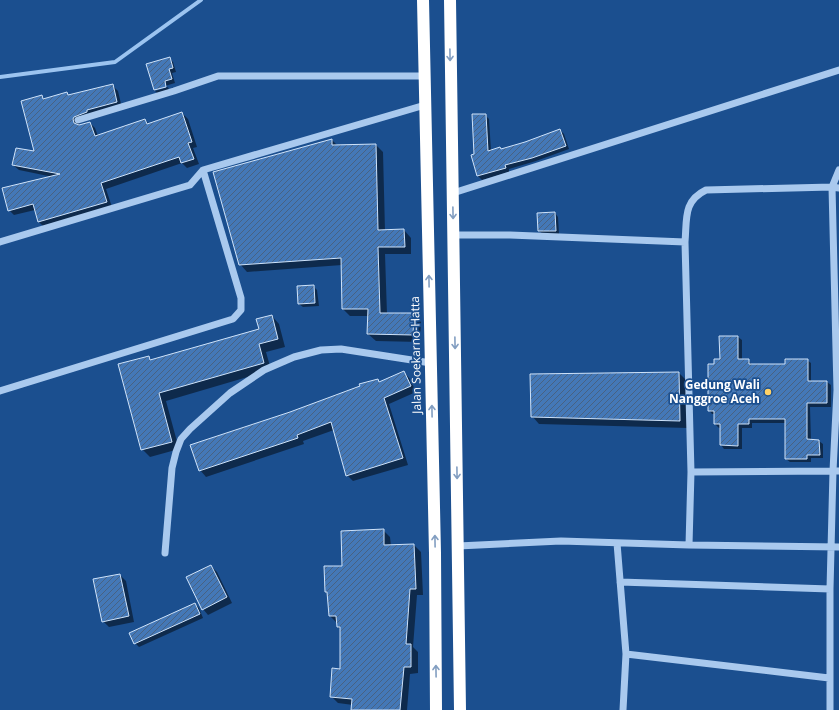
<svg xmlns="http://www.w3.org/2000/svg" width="839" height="710" viewBox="0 0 839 710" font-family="'Open Sans',sans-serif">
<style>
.shadow{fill:#0007}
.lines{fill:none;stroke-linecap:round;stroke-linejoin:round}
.stream{stroke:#9cc4f0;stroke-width:4}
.building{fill:url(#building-hatch);stroke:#cfe3fa}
.minor{stroke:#a9c9ee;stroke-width:7}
.highway{stroke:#fff;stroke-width:12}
.oneway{stroke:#829ec1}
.poi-dot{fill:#ffd166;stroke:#1b4f8f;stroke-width:1.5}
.labels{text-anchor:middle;stroke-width:3.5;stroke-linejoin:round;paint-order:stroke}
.street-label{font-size:12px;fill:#fff;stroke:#1b4f8f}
.poi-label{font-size:12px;font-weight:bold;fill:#fff;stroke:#1b4f8f;text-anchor:end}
</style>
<defs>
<pattern id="building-hatch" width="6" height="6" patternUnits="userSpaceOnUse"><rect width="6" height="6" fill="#4478b7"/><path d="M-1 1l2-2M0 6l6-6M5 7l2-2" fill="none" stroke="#486282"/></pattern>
</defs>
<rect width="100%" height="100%" fill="#1b4f8f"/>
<path class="shadow" d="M 169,58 L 173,62 L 176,72 L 172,73 L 175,83 L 155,89 L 155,91 L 154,90 Z
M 112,85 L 118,91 L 122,108 L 82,121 L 76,126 L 90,123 L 95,128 L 98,136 L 145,120 L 149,124 L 182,113 L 188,119 L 197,147 L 193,148 L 199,164 L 187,168 L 182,163 L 106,189 L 112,207 L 44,227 L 38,221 L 35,210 L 14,215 L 9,210 L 53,177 L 19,170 L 13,165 L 36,152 L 42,97 L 45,99 L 67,93 L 69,96 Z
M 168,87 L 169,90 L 158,94 L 155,91 Z
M 485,115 L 489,119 L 491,151 L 501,150 L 526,142 L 560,130 L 564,134 L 569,149 L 536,161 L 509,169 L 509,172 L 482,180 L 478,176 L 472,156 L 475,155 Z
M 332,140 L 338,146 L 376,145 L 383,152 L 385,231 L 404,230 L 411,238 L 411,254 L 385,254 L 387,314 L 413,314 L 421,322 L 420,342 L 376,341 L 368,334 L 368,316 L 350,316 L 343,309 L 342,265 L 247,272 L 240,264 Z
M 555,213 L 558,217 L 559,234 L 543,234 L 539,231 Z
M 313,286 L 317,290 L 319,306 L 303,307 L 299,304 Z
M 272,316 L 279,324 L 285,347 L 266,352 L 271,370 L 166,401 L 179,449 L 150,457 L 142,449 L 148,357 L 152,360 L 260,329 Z
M 738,337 L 742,340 L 742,360 L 748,360 L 752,365 L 786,365 L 807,360 L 811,363 L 811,382 L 827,382 L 831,385 L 831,407 L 810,407 L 811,441 L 819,441 L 823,444 L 823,458 L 811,458 L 811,462 L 790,462 L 786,459 L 786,423 L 752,423 L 752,428 L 742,428 L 742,449 L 724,449 L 721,445 L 721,428 L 719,428 L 715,424 L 715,414 L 712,414 L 709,410 L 715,365 L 721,360 Z
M 404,372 L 410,379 L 416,392 L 389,404 L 408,465 L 353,481 L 347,475 L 334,430 L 303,441 L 304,444 L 206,477 L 200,470 L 290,413 L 378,380 L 381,383 Z
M 679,373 L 687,381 L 688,428 L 539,424 L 532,416 Z
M 383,530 L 390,537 L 391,546 L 414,545 L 421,552 L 423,595 L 417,595 L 413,647 L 418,652 L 418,673 L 410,674 L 407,710 L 352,710 L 353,705 L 338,703 L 331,696 L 341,670 L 341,630 L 338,627 L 337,623 L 330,616 L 328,594 L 326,592 L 325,567 L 343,567 Z
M 211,566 L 217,572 L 232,603 L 208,615 L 203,609 Z
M 120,575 L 126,581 L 134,622 L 109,627 L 103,621 Z
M 195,604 L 199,608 L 203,618 L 139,647 L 135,643 L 131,633 Z"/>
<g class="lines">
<path class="stream" d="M 0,77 L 115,62 L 201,0"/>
</g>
<path class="building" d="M 170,57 L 173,68 L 169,69 L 172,79 L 165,81 L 166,87 L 154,90 L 146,64 Z
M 113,84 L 117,102 L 87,110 L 87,112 L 74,117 L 73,119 L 74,123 L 79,125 L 90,122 L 95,136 L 145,119 L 147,124 L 182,112 L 192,142 L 188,143 L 194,159 L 181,163 L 179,157 L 101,183 L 107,202 L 38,222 L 33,204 L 8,211 L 2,188 L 60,174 L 12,165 L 16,148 L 34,151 L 21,101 L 42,95 L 43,99 L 67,92 L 68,95 Z
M 472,114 L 486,114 L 488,151 L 500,147 L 501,149 L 525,142 L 560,129 L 566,146 L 532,158 L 505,165 L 506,168 L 477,176 L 471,155 L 474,154 Z
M 332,139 L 332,145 L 376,144 L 378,230 L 404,229 L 405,247 L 378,247 L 380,313 L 414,313 L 413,335 L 367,334 L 368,309 L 342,309 L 341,258 L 239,265 L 213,172 Z
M 555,212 L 556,231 L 538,231 L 537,213 Z
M 314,285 L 315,303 L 298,304 L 297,286 Z
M 272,315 L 278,339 L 259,344 L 264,363 L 159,393 L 172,442 L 141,450 L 118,364 L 149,356 L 150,360 L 259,329 L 256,319 Z
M 719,336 L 738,336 L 738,359 L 749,359 L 749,364 L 785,364 L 785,359 L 808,359 L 808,381 L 827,381 L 827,403 L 807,403 L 807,439 L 819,440 L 820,455 L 807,455 L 807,459 L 785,459 L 785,419 L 749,419 L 749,424 L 738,424 L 738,446 L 720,445 L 720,424 L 714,424 L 714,411 L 708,411 L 708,364 L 714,364 L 714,359 L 720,359 Z
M 404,371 L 411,386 L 384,398 L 403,458 L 346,476 L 331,422 L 297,435 L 298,438 L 199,471 L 190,445 L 290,412 L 360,386 L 359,384 L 378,379 L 379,382 Z
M 679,372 L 680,421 L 531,417 L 530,374 Z
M 384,529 L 384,545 L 414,544 L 416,589 L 410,589 L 406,644 L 411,644 L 411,667 L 404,667 L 400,710 L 351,710 L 352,699 L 330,697 L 332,668 L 340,669 L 340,627 L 337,627 L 336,616 L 329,616 L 327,592 L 325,592 L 324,566 L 342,566 L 341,531 Z
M 211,565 L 227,597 L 202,610 L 186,577 Z
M 120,574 L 129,616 L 102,622 L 93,579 Z
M 195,603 L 200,614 L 134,644 L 129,633 Z"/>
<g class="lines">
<path class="minor" d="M 78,120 L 174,91 L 218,76 L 424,76
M 839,170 L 832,187 L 839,188
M 453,193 L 839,70
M 453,235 L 510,235 L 685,242
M 0,242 L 190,185 L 203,170 L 425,105
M 0,391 L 233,319 L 241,310 L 241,298 L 203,170
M 617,543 L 626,654 L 623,710
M 689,545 L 839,547
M 458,546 L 561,541 L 689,545 L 691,472 L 685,242 C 687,219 683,201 706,190 L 832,187 L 837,390 L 833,471 L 691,472
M 165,553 L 172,468 L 176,452 L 181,439 L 190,429 L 230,393 L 264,370 L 294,357 L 321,350 L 341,349 L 431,363
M 620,582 L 830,589
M 626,654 L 829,678
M 830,710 L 830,589 L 833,471 L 839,471"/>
<path class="highway" d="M 423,0 L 435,553 L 436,710
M 450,0 L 460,710"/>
</g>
<defs><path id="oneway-shaft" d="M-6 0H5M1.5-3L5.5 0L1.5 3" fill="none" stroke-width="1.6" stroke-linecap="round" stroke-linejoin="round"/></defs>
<g class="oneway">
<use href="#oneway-shaft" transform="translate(450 55) rotate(89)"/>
<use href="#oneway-shaft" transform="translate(453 213) rotate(89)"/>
<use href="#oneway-shaft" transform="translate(429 281) rotate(-91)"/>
<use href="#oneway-shaft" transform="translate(455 343) rotate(89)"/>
<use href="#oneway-shaft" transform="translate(432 411) rotate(-91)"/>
<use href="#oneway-shaft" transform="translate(457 473) rotate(89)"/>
<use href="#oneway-shaft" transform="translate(435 541) rotate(-91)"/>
<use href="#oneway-shaft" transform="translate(436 671) rotate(-91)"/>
</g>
<circle class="poi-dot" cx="768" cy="392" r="4"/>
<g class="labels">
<g class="street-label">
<text transform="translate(416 355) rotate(-91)" y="4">Jalan Soekarno-Hatta</text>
</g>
<g class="poi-label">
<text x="760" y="389">Gedung Wali<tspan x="760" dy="14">Nanggroe Aceh</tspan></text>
</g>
</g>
</svg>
